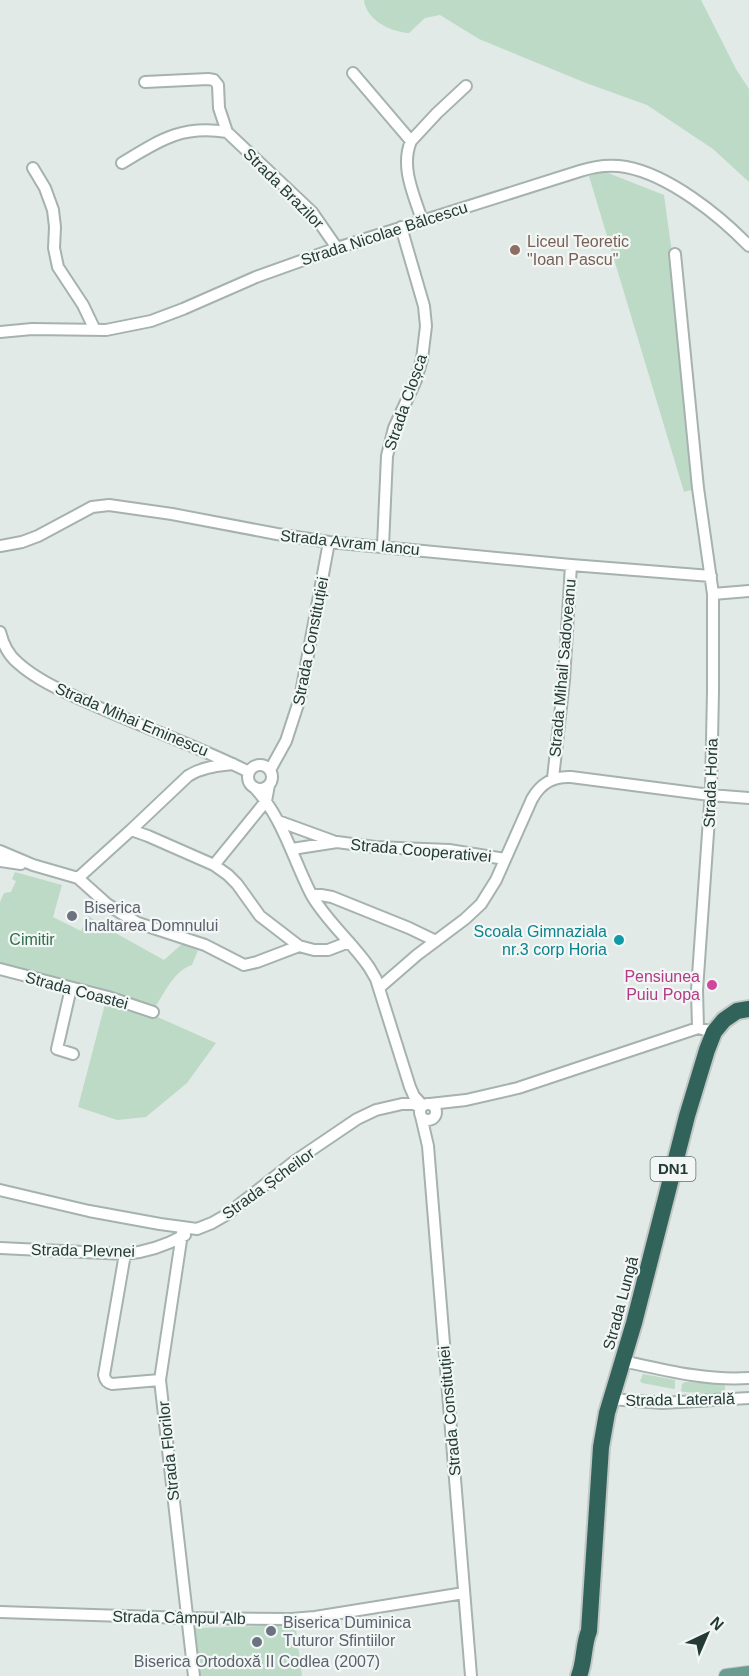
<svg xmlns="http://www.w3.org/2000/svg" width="749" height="1676" viewBox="0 0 749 1676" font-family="Arial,sans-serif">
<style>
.green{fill:#bcdac6}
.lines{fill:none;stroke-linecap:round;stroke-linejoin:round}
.minor-casing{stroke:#a5b2ae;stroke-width:14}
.major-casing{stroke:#c1c8c6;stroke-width:16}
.highway-casing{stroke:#c1c8c6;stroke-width:20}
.minor{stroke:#fff;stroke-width:10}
.major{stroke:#6a9c91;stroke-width:14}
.highway{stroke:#32635b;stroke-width:16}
.education-dot{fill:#8d6e63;stroke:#f2f7f5;stroke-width:2}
.worship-dot{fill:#6b7280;stroke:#f2f7f5;stroke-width:2}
.culture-dot{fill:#0f9aa8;stroke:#f2f7f5;stroke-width:2}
.hotel-dot{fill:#d1479c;stroke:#f2f7f5;stroke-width:2}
.labels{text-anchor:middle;stroke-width:4.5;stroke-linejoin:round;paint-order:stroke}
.shield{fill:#f2f7f5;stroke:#61736f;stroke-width:1.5}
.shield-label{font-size:15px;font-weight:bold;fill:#233a35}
.street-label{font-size:16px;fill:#233a35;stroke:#f2f7f5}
.education-label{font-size:16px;fill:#785e54;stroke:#f2f7f5;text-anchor:start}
.worship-label{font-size:16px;fill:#5b616d;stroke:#f2f7f5;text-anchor:start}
.culture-label{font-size:16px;fill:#0d838f;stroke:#f2f7f5;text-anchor:end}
.park-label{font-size:16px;fill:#316d4b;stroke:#f2f7f5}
.hotel-label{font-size:16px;fill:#b23c85;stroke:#f2f7f5;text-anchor:end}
</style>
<rect width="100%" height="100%" fill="#e2eae7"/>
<path class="green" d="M 364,0 L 701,0 L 736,69 L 749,89 L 749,182 L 713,149 L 647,105 L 586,83 L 479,39 L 440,15 L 425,18 L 409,33 C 391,32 366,20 364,0 Z
M 603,171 L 664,195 L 674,268 L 698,488 L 684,492 L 589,176 Z
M 15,872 L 62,885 L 53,917 L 81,931 L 88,916 L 119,935 L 164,960 L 182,944 L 198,950 L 192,965 C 174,970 164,994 154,1009 L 0,965 L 0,902 L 4,893 L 11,892 L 16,881 L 12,879 Z
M 106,1000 L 153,1015 L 216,1043 L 187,1083 L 146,1117 L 117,1120 L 78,1107 Z
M 643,1374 L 675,1380 L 675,1388 L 674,1389 L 642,1383 L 640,1381 Z
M 685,1382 L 723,1384 L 725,1386 L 725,1392 L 722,1394 L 684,1392 L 681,1391 L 682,1384 Z
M 295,1622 L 302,1676 L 200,1676 L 195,1628 L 263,1626 L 263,1623 Z"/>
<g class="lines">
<g class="minor-casing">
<path id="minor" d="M 353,73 L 411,141
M 145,82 L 208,79 L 214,80 L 218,85 L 219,108 L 227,132 L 312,212 L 337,248
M 122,163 C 160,140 181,125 227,132
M 33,168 L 45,188 L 53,210 L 55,227 L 54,248 L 58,267 L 83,305 L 95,330
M 422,220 C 414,195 400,167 411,141 L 437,113 L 466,86
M 675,254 L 698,488 L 713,594 L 713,691 L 711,790 L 697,990 L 698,1028
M 0,332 L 32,329 L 106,330 L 151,321 L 183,309 L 256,277 L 337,248 L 580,171 C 595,166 610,164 626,167 C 669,175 719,215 749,246
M 0,546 L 22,542 L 38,536 L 92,507 L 109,505 L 172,514 L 277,534 L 329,542 L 571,565 L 711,576
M 383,546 L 387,456 L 394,428 L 416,380 L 422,359 L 426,326 L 424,306 L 401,227
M 713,594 L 749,591
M 0,632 C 3,644 8,655 18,663 C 38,681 65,692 89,703 C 142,727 197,746 249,772
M248 777a12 12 0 1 1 24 0a12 12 0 1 1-24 0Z
M 270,770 L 286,741 L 300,698 L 329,542
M 553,778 L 564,680 L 571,565
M 254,787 C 283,818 292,857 311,894 C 326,921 352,942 369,967 L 376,979 L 410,1087 L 414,1096 L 423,1106
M 278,821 L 333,841
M 131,830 L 148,836 L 214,865 L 228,875 L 237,884 L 260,916 L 299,946
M 292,849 L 337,842 L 375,847 L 449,850 L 505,859
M 0,851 L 33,865 L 78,878 L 107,904 L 124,915 L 138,923 L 205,945 L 244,965 L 257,962 L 299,946 L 314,950 L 328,950 L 349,942
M 0,861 L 21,864
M 214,865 L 266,801 L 269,785
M 78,878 L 131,830 L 188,776 C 202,767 217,766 233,764
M 312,895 L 321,895 L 332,897 L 409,928 L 436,941
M 0,969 L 108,997 L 153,1012
M 71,988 L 57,1049 L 73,1054
M 379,988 L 417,955 L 465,919 L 481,904 L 496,880 L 532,799 C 541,783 553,776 571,777 L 710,795 L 749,798
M420 1112a8 8 0 1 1 16 0a8 8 0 1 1-16 0Z
M 430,1104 L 466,1100 L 518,1088 L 698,1028 L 714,1032
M 421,1116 L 428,1146 L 471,1676
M 0,1190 L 89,1211 L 160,1224 L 197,1229 L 212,1223 L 226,1215 L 295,1161 L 357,1119 L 376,1110 L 402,1104 L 414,1104 L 421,1108
M 183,1227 L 160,1380 L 194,1676
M 0,1248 L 125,1254 C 147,1252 165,1246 185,1235
M 125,1254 L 104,1375 C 105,1380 107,1383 112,1384 L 160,1380
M 623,1361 C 664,1370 707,1381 749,1378
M 611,1399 L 662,1403 L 749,1398
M 0,1612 L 187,1618 L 291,1619 L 315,1617 L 464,1593"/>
</g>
<g class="major-casing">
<path id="major" d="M 726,1676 L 749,1673"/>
</g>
<g class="highway-casing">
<path id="highway" d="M 579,1676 C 585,1661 583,1645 589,1631 L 601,1447 L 607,1413 L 634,1323 L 687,1116 L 707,1050 L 714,1032 L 724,1020 L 737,1011 L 749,1009"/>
</g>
<use href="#minor" class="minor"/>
<use href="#major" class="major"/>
<use href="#highway" class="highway"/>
</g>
<circle class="education-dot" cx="515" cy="250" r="6"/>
<g class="worship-dot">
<circle cx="72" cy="916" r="6"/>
<circle cx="271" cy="1631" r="6"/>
<circle cx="257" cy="1642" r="6"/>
</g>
<circle class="culture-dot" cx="619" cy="940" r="6"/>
<circle class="hotel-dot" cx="712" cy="985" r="6"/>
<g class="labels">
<rect class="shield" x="650.5" y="1157" width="45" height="24" rx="4.5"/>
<g class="shield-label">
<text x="673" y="1174">DN1</text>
</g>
<g class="street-label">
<text transform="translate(284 188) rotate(45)" y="6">Strada Brazilor</text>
<text transform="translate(384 233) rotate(-18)" y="6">Strada Nicolae Bălcescu</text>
<text transform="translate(405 402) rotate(-71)" y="6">Strada Cloșca</text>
<text transform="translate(350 542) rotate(6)" y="6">Strada Avram Iancu</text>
<text transform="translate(310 641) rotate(-79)" y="6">Strada Constituției</text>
<text transform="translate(562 668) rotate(-85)" y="6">Strada Mihail Sadoveanu</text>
<text transform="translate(132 719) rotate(23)" y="6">Strada Mihai Eminescu</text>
<text transform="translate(710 783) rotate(-88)" y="6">Strada Horia</text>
<text transform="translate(421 850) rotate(5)" y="6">Strada Cooperativei</text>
<text transform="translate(77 990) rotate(15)" y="6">Strada Coastei</text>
<text transform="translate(268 1183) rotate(-36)" y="6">Strada Șcheilor</text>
<text transform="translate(83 1250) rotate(1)" y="6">Strada Plevnei</text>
<text transform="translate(620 1303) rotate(-75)" y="6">Strada Lungă</text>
<text transform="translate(680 1399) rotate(-1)" y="6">Strada Laterală</text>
<text transform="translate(449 1411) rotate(-95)" y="6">Strada Constituției</text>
<text transform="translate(168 1451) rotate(-96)" y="6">Strada Florilor</text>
<text transform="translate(179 1617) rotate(1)" y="6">Strada Câmpul Alb</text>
</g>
<g class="education-label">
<text x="527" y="247">Liceul Teoretic<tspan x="527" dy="18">"Ioan Pascu"</tspan></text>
</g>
<g class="worship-label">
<text x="84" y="913">Biserica<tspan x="84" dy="18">Inaltarea Domnului</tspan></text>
<text x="283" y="1628">Biserica Duminica<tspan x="283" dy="18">Tuturor Sfintiilor</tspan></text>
<text x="257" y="1667" text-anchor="middle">Biserica Ortodoxă II Codlea (2007)</text>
</g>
<g class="culture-label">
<text x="607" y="937">Scoala Gimnaziala<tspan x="607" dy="18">nr.3 corp Horia</tspan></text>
</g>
<g class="park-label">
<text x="32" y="945">Cimitir</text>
</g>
<g class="hotel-label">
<text x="700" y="982">Pensiunea<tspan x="700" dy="18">Puiu Popa</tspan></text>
</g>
</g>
<g transform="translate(707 1634) rotate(44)" stroke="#f2f7f5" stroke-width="4.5" paint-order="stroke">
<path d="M0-4.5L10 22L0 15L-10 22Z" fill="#233a35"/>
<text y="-9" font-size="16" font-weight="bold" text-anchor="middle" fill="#233a35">N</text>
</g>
</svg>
